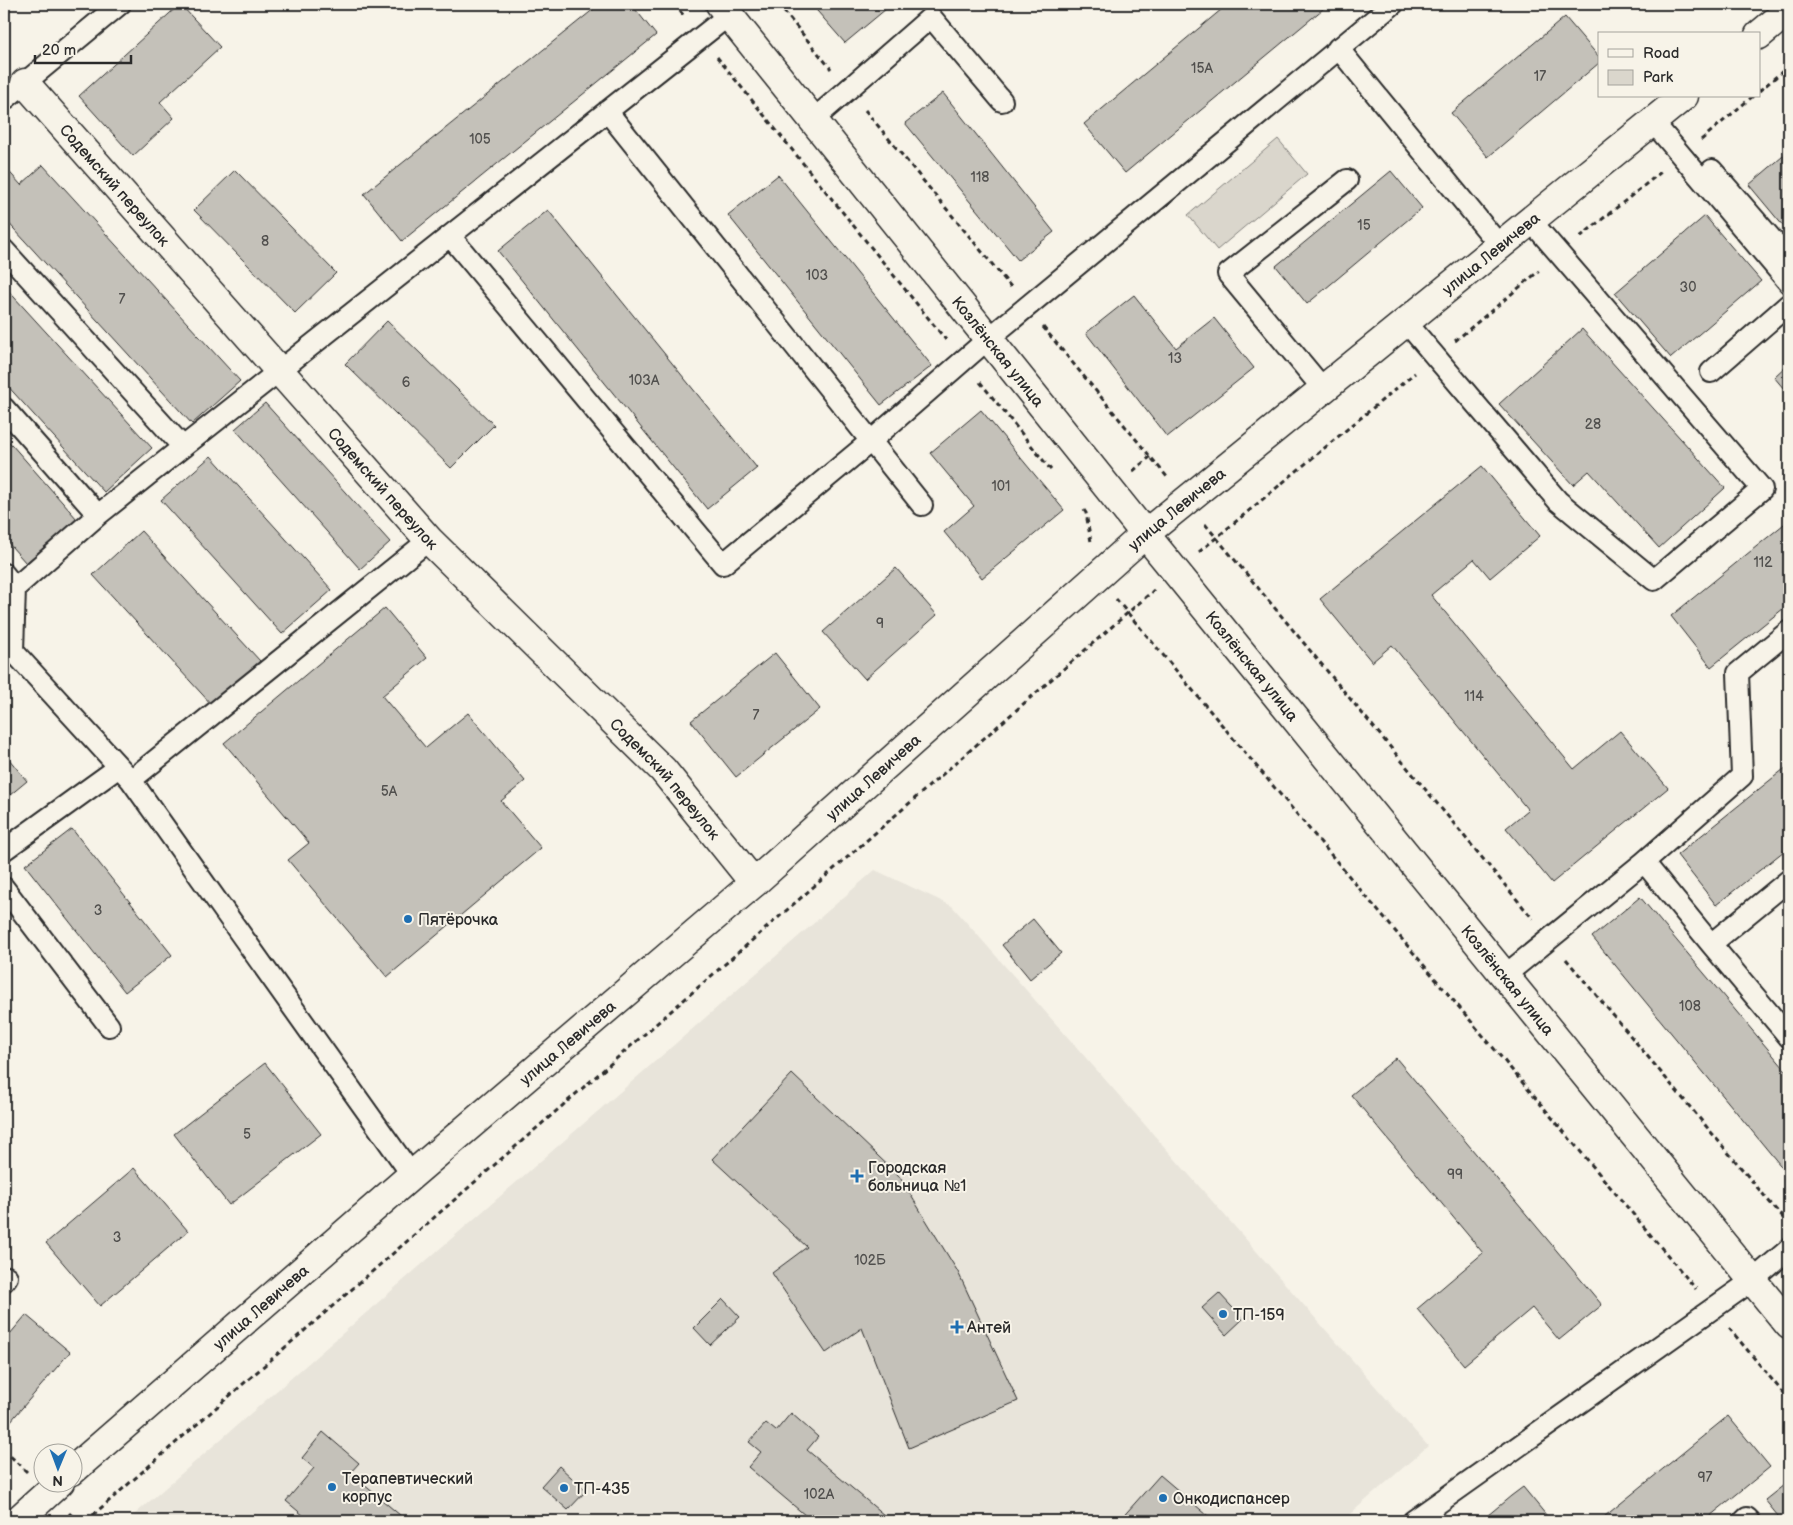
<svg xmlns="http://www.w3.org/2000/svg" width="1793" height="1525" viewBox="0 0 1793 1525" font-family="'Balsamiq Sans',sans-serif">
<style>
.built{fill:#e8e4da}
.green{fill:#dad6cc;stroke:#82807c}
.building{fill:#c4c1b9;stroke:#2b2b2b}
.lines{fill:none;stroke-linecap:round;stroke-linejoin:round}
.service-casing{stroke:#2b2b2b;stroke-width:24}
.minor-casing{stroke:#2b2b2b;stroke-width:31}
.tertiary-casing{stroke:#2b2b2b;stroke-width:31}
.path{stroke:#2b2b2b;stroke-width:3;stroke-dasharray:5 4;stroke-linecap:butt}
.service{stroke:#f7f3e8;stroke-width:20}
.minor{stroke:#f7f3e8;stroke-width:28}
.tertiary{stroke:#f7f3e8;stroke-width:28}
.poi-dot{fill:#1f6fb2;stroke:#f7f3e8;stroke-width:2}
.labels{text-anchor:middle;stroke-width:4;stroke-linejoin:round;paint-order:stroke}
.number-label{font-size:14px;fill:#51504e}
.street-label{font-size:16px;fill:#2b2b2b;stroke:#f7f3e8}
.poi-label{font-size:16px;fill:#2b2b2b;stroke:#f7f3e8;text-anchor:start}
</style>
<rect width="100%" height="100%" fill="#f7f3e8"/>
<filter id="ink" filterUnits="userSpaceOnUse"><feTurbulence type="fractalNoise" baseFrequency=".02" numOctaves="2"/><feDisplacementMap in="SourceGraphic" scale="10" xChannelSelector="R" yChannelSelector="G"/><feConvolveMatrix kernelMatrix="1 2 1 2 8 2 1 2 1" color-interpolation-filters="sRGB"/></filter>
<g filter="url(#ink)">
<path class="built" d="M 875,870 L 952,906 L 1428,1446 L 1342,1521 L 127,1521 Z"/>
<path class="green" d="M 1278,139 L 1307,174 L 1217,250 L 1188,215 Z"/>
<path class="building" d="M 180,4 L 220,47 L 160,102 L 174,118 L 133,156 L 79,96 Z
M 600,4 L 631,4 L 656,35 L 402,241 L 364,194 Z
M 811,4 L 892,4 L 845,43 Z
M 1228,4 L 1329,4 L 1125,173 L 1084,124 Z
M 1565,17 L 1599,57 L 1599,63 L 1488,157 L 1451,113 Z
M 943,93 L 1054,232 L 1018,260 L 905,123 Z
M 1789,151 L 1789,233 L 1749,185 Z
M 43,165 L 240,381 L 192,424 L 4,218 L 4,166 L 21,185 Z
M 235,170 L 336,273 L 295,313 L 194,210 Z
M 1391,171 L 1422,208 L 1307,304 L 1276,266 Z
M 778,175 L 932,366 L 881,405 L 728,215 Z
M 548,210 L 757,468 L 707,509 L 498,251 Z
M 1705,216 L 1761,281 L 1671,358 L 1615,293 Z
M 4,286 L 152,448 L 104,492 L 4,382 Z
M 1134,295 L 1176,348 L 1214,318 L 1254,368 L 1167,437 L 1086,333 Z
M 387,321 L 494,425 L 451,468 L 345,364 Z
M 1582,329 L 1725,488 L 1659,548 L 1589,471 L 1573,485 L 1499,404 Z
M 1789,363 L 1789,395 L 1774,377 Z
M 265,403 L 390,542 L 360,569 L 235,429 Z
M 981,410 L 1064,510 L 982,578 L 944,532 L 974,506 L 930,453 Z
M 4,436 L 77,519 L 26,563 L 4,538 Z
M 211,456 L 332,590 L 282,634 L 161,500 Z
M 1482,466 L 1540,536 L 1490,578 L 1474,559 L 1431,595 L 1574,769 L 1620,731 L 1668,788 L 1552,883 L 1506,828 L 1528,810 L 1392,645 L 1372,662 L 1320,599 Z
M 1789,520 L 1789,604 L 1711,667 L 1671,616 Z
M 141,531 L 260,661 L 212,705 L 93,575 Z
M 896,568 L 937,615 L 865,679 L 823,632 Z
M 385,608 L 427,658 L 382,696 L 426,748 L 468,713 L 525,781 L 501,801 L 541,848 L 387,977 L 288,860 L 309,843 L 224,743 Z
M 775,653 L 820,709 L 736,777 L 691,721 Z
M 4,753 L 27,781 L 4,800 Z
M 1789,765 L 1789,847 L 1716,905 L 1677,855 Z
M 72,829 L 172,955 L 125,992 L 25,865 Z
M 1640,897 L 1789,1074 L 1789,1176 L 1592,937 Z
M 1033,919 L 1061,953 L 1030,979 L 1002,945 Z
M 1396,1058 L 1602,1305 L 1559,1340 L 1532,1308 L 1464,1365 L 1417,1309 L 1483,1253 L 1351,1095 Z
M 265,1063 L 321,1134 L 229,1205 L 174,1134 Z
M 792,1074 L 899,1176 L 958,1272 L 1018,1401 L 909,1448 L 862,1328 L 826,1353 L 772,1273 L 807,1247 L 712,1159 Z
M 134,1168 L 188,1231 L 100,1306 L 46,1243 Z
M 1219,1293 L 1243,1319 L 1226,1335 L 1202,1308 Z
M 723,1299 L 740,1317 L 710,1345 L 694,1328 Z
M 26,1315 L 70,1352 L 4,1429 L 4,1341 Z
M 791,1413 L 818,1437 L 807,1450 L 891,1521 L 812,1521 L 748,1467 L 761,1452 L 749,1442 L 766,1423 L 776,1431 Z
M 1728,1416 L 1770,1467 L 1704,1521 L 1599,1521 Z
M 323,1432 L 359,1463 L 350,1473 L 407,1521 L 310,1521 L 286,1501 L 314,1468 L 302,1458 Z
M 559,1466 L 586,1491 L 568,1510 L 541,1486 Z
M 1160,1475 L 1214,1521 L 1119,1521 Z
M 1789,1481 L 1789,1521 L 1782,1521 L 1765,1500 Z
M 1523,1487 L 1551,1521 L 1481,1521 L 1511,1496 Z"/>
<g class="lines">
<g class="service-casing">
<path id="service" d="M 1338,48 L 1500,246
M 4,100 L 120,4
M 607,111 L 922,505
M 813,120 L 931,17 L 1002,101
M 1653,122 L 1789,283
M 1712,170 L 1789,259
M 450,236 L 723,564 L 871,441 L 988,339 L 1393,4
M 4,250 L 183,447
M 1406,322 L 1558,501 L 1654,580 L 1762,489 L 1531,221
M 1711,372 L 1789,304
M 1324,390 L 1228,274 L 1347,180
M 4,408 L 98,515
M 4,574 L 15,588 L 98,515 L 183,447 L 729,15
M 4,593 L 15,588 L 13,651 L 131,780 L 429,540
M 131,780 L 412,1175
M 4,850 L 119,767
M 1644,862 L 1742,776 L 1738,673 L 1789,631
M 4,888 L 109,1026
M 1711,944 L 1789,880
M 1504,976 L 1644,862 L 1711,944 L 1789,1037
M 4,1281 L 7,1277
M 1413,1521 L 1753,1280 L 1789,1249
M 1744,1521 L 1747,1518 L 1750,1521"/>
</g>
<g class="minor-casing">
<g id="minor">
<path id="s1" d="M 25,83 L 429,540 L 663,770 L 754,883"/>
<path id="s2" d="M 1145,534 L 1789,1325"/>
</g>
</g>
<g class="tertiary-casing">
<g id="tertiary">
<path id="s3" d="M 720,4 L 1145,534"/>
<path d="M 1759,35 L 1789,10"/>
<path id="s4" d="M 72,1471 L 412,1175 L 754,883 L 1145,534 L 1684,96"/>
<path d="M 17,1521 L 60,1482"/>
</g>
</g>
<path class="path" d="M 674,4 L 685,17
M 778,4 L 831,69
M 717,57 L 946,340
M 1759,91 L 1789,66
M 865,110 L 1011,287
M 1701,140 L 1753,96
M 1580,237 L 1661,172
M 1043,327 L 1168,478
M 1455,341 L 1539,271
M 980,382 L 1051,470
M 1133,471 L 1150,457
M 1084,510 L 1086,513 L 1091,542
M 1205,524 L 1533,919
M 1199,552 L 1415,373
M 1116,599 L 1696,1289
M 1566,959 L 1788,1224
M 1729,1328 L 1789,1400
M 4,1450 L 27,1472
M 69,1513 L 77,1521
M 86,1521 L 1154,590"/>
<use href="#service" class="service"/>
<use href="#minor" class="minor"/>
<use href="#tertiary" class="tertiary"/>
</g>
</g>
<g class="poi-dot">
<circle cx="408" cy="919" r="5"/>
<path d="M854.5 1168.5h5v5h5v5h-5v5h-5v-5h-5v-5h5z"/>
<circle cx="1223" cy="1314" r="5"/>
<path d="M954.5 1319.5h5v5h5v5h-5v5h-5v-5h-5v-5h5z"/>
<circle cx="332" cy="1487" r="5"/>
<circle cx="564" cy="1488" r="5"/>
<circle cx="1163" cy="1498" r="5"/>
</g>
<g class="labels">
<g class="number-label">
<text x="1202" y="73">15А</text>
<text x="1540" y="81">17</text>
<text x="480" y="144">105</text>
<text x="980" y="182">118</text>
<text x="1364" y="230">15</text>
<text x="265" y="246">8</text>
<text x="817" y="280">103</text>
<text x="1688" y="292">30</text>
<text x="122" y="304">7</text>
<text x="1175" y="363">13</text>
<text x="644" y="385">103А</text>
<text x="406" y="387">6</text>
<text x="1593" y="429">28</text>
<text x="1001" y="491">101</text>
<text x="1763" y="567">112</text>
<text x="880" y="628">9</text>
<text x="1474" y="701">114</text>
<text x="756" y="720">7</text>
<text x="389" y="796">5А</text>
<text x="98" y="915">3</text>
<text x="1690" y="1011">108</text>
<text x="247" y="1139">5</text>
<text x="1455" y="1179">99</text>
<text x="117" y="1242">3</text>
<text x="870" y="1265">102Б</text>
<text x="1705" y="1482">97</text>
<text x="819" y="1499">102А</text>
</g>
<g class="street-label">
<text dy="6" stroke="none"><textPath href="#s1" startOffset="136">Содемский переулок</textPath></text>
<text dy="6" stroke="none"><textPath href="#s4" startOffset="1870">улица Левичева</textPath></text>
<text dy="6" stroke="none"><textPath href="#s3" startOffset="445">Козлёнская улица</textPath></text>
<text dy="6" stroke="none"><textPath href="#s1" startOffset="541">Содемский переулок</textPath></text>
<text dy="6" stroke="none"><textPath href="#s4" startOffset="1465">улица Левичева</textPath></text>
<text dy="6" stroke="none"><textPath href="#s2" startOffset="170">Козлёнская улица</textPath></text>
<text dy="6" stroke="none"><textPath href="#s4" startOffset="1060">улица Левичева</textPath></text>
<text dy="6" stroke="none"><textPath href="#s1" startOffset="946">Содемский переулок</textPath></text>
<text dy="6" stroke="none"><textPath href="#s2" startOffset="575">Козлёнская улица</textPath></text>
<text dy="6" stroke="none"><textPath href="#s4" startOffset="655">улица Левичева</textPath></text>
<text dy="6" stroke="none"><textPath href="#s4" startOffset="250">улица Левичева</textPath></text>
</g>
<g class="poi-label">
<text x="418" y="925">Пятёрочка</text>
<text x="868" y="1173">Городская<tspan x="868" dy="18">больница №1</tspan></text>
<text x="1233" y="1320">ТП-159</text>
<text x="967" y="1333">Антей</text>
<text x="342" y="1484">Терапевтический<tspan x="342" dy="18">корпус</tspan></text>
<text x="574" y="1494">ТП-435</text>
<text x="1173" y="1504">Онкодиспансер</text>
</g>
</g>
<rect width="1793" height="1525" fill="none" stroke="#f7f3e8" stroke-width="20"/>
<rect x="10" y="10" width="1773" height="1505" fill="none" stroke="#2b2b2b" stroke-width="2" filter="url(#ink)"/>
<rect x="1598" y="32" width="162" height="65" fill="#f7f3e8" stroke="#a5a39c"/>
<rect x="1608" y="49" width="25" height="8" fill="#f7f3e8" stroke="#a5a39c"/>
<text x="1643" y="58" font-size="15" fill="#2b2b2b">Road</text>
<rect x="1608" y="70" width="25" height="15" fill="#dad6cc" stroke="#a5a39c"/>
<text x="1643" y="82" font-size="15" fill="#2b2b2b">Park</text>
<g transform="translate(58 1468) rotate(181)"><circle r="24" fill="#f7f3e8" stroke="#a5a39c"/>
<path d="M0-4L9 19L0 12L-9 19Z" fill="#1f6fb2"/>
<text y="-8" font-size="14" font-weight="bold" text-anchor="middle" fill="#2b2b2b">N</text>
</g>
<path d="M35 55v8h96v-8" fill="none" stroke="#2b2b2b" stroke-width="2.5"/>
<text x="42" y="55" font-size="15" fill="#2b2b2b" stroke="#f7f3e8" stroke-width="4" paint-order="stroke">20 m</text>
</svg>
